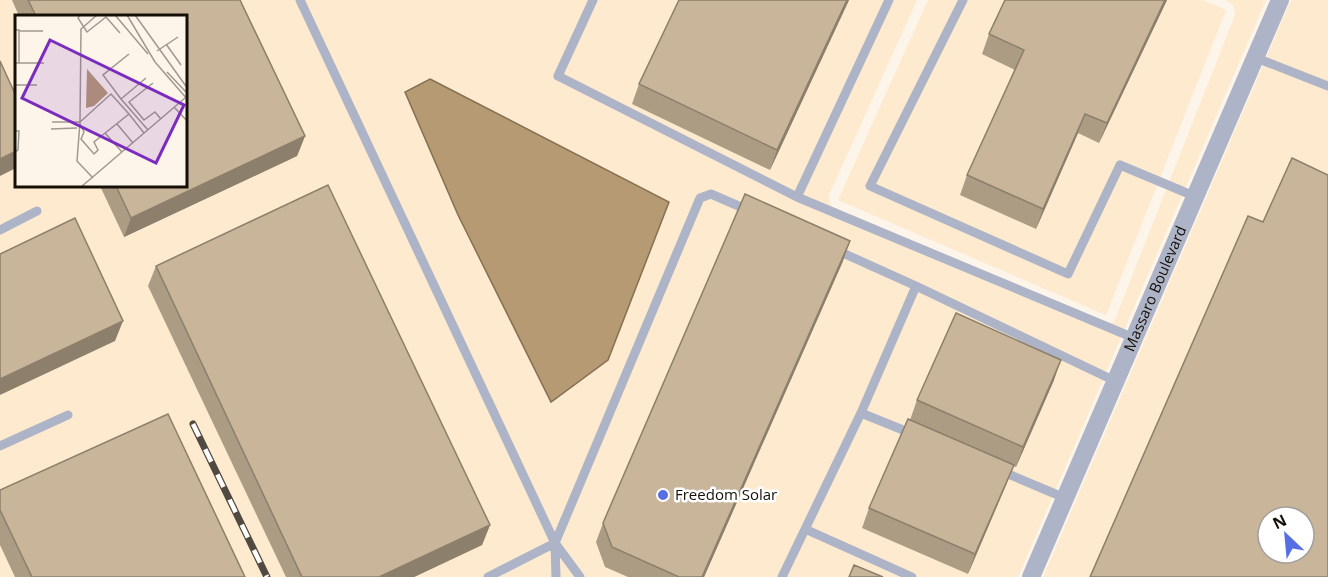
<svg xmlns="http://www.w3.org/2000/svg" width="1328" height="577" viewBox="0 0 1328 577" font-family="'Open Sans',sans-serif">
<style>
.built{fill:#fdeacf;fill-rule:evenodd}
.water{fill:#b59a73;stroke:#857052;stroke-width:1.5}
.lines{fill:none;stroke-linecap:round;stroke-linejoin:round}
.service{stroke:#aeb4c7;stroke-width:9}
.minor{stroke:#aeb4c7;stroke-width:18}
.rail-casing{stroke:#514a41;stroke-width:7}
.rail{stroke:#fff;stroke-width:4.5;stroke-dasharray:14;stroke-linecap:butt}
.wall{fill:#ac9c84}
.shaded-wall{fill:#8c7f6c}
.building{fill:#c8b59a;stroke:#8c7f6c;stroke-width:1.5;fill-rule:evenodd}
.poi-dot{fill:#566fe5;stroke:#fff;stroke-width:2}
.labels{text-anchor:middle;stroke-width:5;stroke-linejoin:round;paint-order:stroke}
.street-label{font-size:15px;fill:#150f06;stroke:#fff}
.poi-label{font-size:15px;fill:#150f06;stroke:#fff;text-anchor:start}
.inset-road{fill:none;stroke:#a0998f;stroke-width:1.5}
.view{fill:#7b2cbf;fill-opacity:0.15;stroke:#7b2cbf;stroke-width:3}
.inset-edge{fill:none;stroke:#150f06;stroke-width:3}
</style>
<rect width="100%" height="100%" fill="#fdf5ea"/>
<path class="built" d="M 0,0 L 917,0 L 829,195 L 829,201 L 832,207 L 1109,325 L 1114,322 L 1235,15 L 1234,6 L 1226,0 L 1266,0 L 1018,577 L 0,577 ZM 16,16 L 186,16 L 186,186 L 16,186 ZM 430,79 L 552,402 L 458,215 L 405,92 Z
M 928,0 L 1203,0 L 1226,10 L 1106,315 L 838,200 Z
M 1291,0 L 1328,0 L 1328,577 L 1043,577 ZM 1268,517 L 1304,517 L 1304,553 L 1268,553 Z"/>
<path class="water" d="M 430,79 L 669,202 L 608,360 L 551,402 L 458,215 L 405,92 Z"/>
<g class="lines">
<path class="service" d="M 300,0 L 555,543 L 488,577
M 593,0 L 558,76 L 797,197
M 889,0 L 797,197 L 1134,338
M 963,0 L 870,186 L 1068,274 L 1120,165 L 1194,196
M 1254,57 L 1328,86
M 0,230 L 37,211
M 836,250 L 916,286
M 861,413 L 913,434
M 0,446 L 68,415
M 1001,471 L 1065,498
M 805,529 L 912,577
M 555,543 L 580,577
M 556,577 L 555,543 L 700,198 L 711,194 L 750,211
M 782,577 L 861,413 L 916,286 L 1115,381"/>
<path class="minor" id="s1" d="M 1031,577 L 1280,0"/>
<g class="rail-casing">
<path id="rail" d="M 193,424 L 267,577"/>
</g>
<use href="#rail" class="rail"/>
</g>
<path class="wall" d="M 12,0 L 240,0 L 305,136 L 297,156 L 124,237 L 100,186 L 186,186 L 186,16 L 19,16 Z
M 679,0 L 849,0 L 770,170 L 632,104 L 639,84 Z
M 1167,0 L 1099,143 L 1078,133 L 1036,229 L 960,195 L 967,175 L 1015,70 L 982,54 L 989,34 Z
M 843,261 L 704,577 L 628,577 L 605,567 L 596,542 L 603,523 Z
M 156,266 L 490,525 L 482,545 L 414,577 L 286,577 L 148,286 Z
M 1054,380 L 1016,467 L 1013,466 L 1006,485 L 968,574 L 862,528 L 869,508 L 910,420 L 917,400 Z
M 0,490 L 245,577 L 15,577 L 0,545 Z"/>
<path class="shaded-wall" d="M 847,0 L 849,0 L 770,170 L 777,150 Z
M 1165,0 L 1167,0 L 1099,143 L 1107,123 Z
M 1085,114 L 1078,133 L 1036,229 L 1043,209 Z
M 305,136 L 297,156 L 124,237 L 131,218 Z
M 16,151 L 16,168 L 0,176 L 0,159 Z
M 850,241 L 843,261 L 704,577 L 702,577 Z
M 123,321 L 115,341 L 0,395 L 0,379 Z
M 1061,360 L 1054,380 L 1016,467 L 1023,447 Z
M 1014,465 L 1006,485 L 968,574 L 975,554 Z
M 490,525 L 482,545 L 414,577 L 379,577 Z"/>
<path class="building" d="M 28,0 L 240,0 L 305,136 L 131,218 L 116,186 L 186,186 L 186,16 L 36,16 Z
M 679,0 L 847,0 L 777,150 L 639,84 Z
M 1005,0 L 1165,0 L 1107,123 L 1085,114 L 1043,209 L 967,175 L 1024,50 L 989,34 Z
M 0,61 L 16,96 L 16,151 L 0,159 Z
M 1292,158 L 1328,175 L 1328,577 L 1090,577 L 1248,216 L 1263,222 ZM 1268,517 L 1304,517 L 1304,553 L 1268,553 Z
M 328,185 L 490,525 L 379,577 L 302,577 L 156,266 Z
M 745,194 L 850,241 L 702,577 L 679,577 L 612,547 L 603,523 Z
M 75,218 L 123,321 L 0,379 L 0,254 Z
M 956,313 L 1061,360 L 1023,447 L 917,400 Z
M 168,414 L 245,577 L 32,577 L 0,510 L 0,490 Z
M 908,419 L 1014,465 L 975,554 L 869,508 Z
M 854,565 L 883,577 L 849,577 Z"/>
<circle class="poi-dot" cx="663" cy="495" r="6"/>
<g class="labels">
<g class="street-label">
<text dy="5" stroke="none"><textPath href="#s1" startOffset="314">Massaro Boulevard</textPath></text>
</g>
<g class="poi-label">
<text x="675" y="500">Freedom Solar</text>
</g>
</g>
<g transform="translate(15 15)">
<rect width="172" height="172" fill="#fdf5ea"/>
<path d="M 72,54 L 93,78 L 79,91 L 71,93 Z" fill="#b59a73"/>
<path class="inset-road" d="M 65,0 L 63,3 L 72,17 L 91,2 L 105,18M 100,0 L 133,39M 112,0 L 140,47 L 173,85M 120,0 L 173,74M 0,15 L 4,15 L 4,48M 4,16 L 28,16M 151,29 L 166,50M 142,36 L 163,22M 0,48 L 29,48M 152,57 L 171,77M 131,63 L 106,84 L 133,115M 138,68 L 114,87 L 129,105 L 140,97 L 146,104M 0,70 L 22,70M 106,84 L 88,60 L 114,39M 159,92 L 173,107M 37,107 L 65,107 L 66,14 L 82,0M 65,109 L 69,117 L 66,124 L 79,139 L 83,135 L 79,127 L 114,99 L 129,118M 102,109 L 118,128M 36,114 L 62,113M 0,116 L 4,116 L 3,135 L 0,137M 90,118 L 107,137M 78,163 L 62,146 L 65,107 L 96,79 L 114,99M 66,172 L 170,83"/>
<path class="view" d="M 35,25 L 169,90 L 141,148 L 7,83 Z"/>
<rect width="172" height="172" class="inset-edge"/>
</g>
<g transform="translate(1286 535) rotate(334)"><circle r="28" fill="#ffffff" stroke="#a19f9b" stroke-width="1.5"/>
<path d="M0-4.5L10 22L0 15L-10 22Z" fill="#566fe5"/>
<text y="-9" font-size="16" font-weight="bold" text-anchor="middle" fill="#150f06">N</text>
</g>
</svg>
